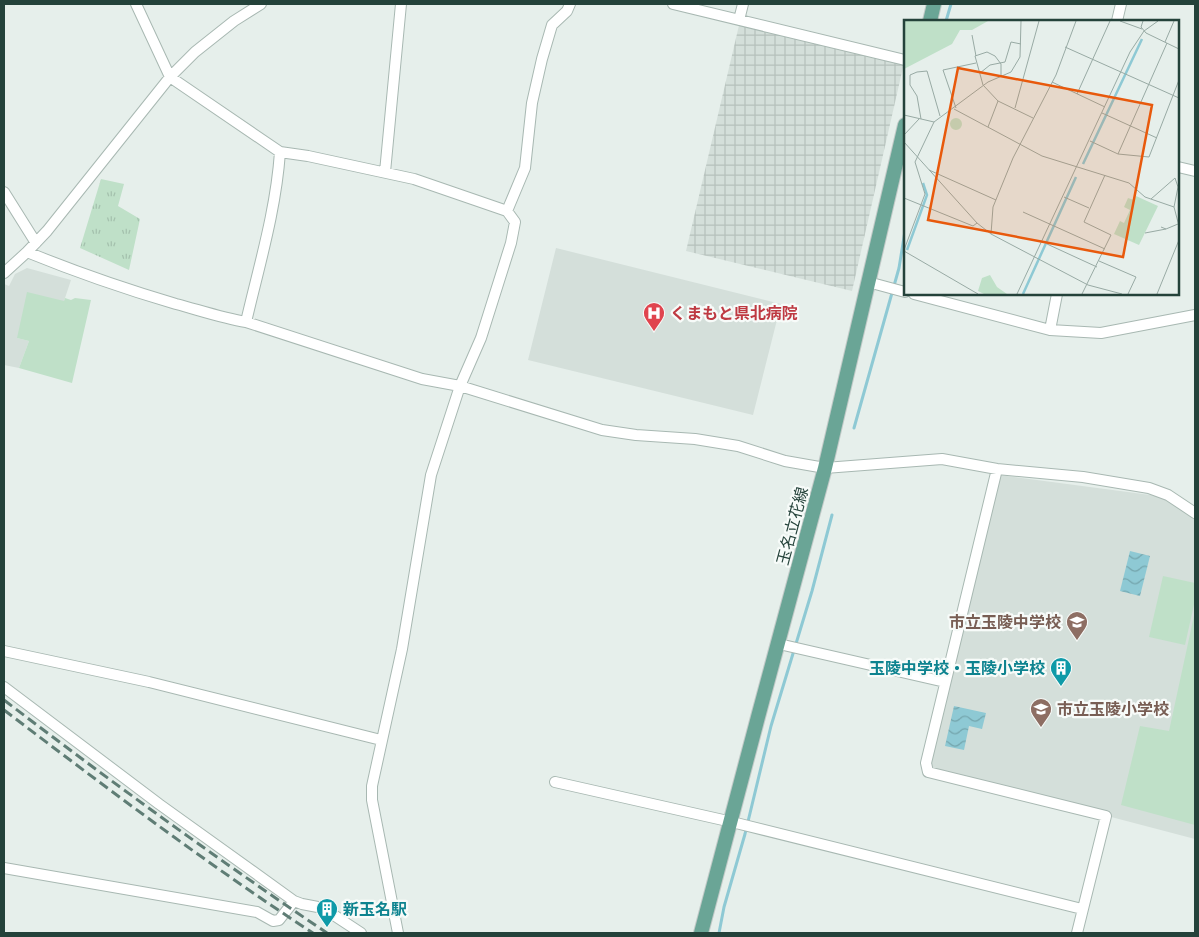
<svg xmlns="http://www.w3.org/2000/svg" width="1199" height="937" viewBox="0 0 1199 937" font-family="Arial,'Noto Sans JP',sans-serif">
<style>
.built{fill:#d4dfda}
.industrial{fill:url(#industrial-grid)}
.grass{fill:#bfe0c8}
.park{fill:url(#park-tufts)}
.water{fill:url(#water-waves)}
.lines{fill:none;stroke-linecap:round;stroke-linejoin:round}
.stream{stroke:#8ec9d4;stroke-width:3}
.minor-casing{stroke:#a8b8b2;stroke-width:12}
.major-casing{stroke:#c2cac8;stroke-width:16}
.minor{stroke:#fff;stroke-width:10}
.major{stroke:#6aa596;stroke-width:14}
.rail{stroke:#5f7d75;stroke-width:3;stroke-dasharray:10 5;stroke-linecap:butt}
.labels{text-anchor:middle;stroke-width:4.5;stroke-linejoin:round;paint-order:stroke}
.health-label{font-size:16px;font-weight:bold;fill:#be3a42;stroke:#f7fbf9;text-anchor:start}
.street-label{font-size:16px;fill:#24423a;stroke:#f7fbf9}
.education-label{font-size:16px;font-weight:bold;fill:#785e54;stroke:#f7fbf9;text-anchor:end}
.culture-label{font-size:16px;font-weight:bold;fill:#0d838f;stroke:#f7fbf9;text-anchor:end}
.inset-river{fill:none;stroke:#8ec9d4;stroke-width:2.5}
.inset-road{fill:none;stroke:#98aaa4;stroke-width:1}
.view{fill:#e8590c;fill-opacity:0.15;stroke:#e8590c;stroke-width:2.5}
.inset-edge{fill:none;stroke:#24423a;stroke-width:2.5}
</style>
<defs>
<pattern id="industrial-grid" width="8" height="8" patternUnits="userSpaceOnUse" patternTransform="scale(1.25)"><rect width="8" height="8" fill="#d4dfda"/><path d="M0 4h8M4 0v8" fill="none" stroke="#b6c1bc"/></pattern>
<pattern id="park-tufts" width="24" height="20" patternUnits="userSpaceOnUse" patternTransform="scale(1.25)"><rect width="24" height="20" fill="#bfe0c8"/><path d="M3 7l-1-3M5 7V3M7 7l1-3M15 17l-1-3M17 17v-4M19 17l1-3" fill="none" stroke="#a4c1ad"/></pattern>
<pattern id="water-waves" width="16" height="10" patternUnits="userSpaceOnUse" patternTransform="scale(1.25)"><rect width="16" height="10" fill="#8ec9d4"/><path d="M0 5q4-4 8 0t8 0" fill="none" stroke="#74a5ad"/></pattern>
</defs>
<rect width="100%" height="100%" fill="#e6efeb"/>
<path class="built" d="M 556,248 L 781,304 L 753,415 L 528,360 Z
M 27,268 L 71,280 L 64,301 L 17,338 L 29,341 L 19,368 L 4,365 L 4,284 L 9,286 L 15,274 Z
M 999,475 L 1158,496 L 1179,505 L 1195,520 L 1195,839 L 932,770 L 930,762 Z"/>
<path class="industrial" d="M 740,21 L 904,63 L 852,291 L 686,251 Z"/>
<path class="grass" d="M 27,292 L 64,301 L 65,298 L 71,300 L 75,298 L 91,300 L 72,383 L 19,368 L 29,341 L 17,338 Z
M 1163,576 L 1195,583 L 1195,600 L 1185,645 L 1149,637 Z
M 1195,611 L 1195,825 L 1121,805 L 1140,726 L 1169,731 Z"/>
<path class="park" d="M 101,179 L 124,184 L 118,206 L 140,219 L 129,270 L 80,248 Z"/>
<path class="water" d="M 1130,551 L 1150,556 L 1140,596 L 1120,591 Z
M 954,706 L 986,713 L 982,729 L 969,726 L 964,750 L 945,746 Z"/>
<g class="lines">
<path class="stream" d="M 946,21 L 951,4
M 854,428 L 899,268 L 905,231
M 719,933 L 724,907 L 745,834 L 771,726 L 812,591 L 832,515"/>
<g class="minor-casing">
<path id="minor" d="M 136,4 L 170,77 L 280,152 L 308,156 L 414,179 L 507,211 L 515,222 L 511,243 L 481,338 L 460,386 L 431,475 L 402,649 L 372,786 L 372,800 L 398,933
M 673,4 L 905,60
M 739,20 L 743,4
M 1117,21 L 1121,4
M 1178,167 L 1195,171
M 385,172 L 401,4
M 4,192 L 36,243
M 507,211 L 525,168 L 532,103 L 542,59 L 552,25 L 567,11 L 570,4
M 27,252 C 76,272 125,289 176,304 C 199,310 222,318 246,322 L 422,379 L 460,386 L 602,430 L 636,435 L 695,439 L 738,446 L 785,461 L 825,468 L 942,459 L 997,469 L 1083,477 L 1149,488 L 1168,495 L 1195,513
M 4,273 L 27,252 L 47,231 L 170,77 L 195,52 L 234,21 L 261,4
M 868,282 L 905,292
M 914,294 L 1050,330 L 1101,333 L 1195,315
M 246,322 C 259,266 276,210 280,152
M 1050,330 L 1057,294
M 997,469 C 974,567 949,665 926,763 L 928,772 L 1106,816 L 1077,933
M 779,644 L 945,682
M 4,651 L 149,682 L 381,740
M 4,687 L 159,804 L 294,901 L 302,904 L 323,908 L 361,933
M 555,782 L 732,822 L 1082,909
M 4,868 L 257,912 L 273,921 L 279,920 L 294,901"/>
</g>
<g class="major-casing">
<path id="major" d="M 930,21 L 934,4
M 701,933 L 758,717 L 825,468 L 905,125"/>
</g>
<use href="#minor" class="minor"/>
<use href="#major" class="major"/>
<path class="rail" d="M 4,700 C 110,781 217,859 327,933
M 4,710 C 104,786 207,864 313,933"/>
</g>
<defs>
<g id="hospital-pin" transform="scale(1.125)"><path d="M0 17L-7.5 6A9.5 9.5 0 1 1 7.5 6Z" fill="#e0444e" stroke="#f7fbf9"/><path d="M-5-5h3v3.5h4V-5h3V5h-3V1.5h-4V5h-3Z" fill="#fff"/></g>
<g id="school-pin" transform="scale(1.125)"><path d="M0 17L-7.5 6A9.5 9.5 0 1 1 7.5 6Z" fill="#8d6e63" stroke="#f7fbf9"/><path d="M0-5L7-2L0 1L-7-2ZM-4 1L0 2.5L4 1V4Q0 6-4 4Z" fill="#fff"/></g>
<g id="building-pin" transform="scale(1.125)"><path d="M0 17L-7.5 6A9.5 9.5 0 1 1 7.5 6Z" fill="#0f9aa8" stroke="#f7fbf9"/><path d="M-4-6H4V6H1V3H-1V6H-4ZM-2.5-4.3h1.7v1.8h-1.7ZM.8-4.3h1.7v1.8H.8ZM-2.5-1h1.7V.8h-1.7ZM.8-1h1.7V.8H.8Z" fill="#fff"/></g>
</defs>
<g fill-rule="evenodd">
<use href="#hospital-pin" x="654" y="313"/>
<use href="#school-pin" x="1077" y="622"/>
<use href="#building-pin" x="1061" y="668"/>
<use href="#school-pin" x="1041" y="709"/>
<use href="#building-pin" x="327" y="909"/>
</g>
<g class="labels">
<g class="health-label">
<text x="670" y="319">くまもと県北病院</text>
</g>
<g class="street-label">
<text transform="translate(792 526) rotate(-75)" y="6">玉名立花線</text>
</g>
<g class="education-label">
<text x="1061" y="628">市立玉陵中学校</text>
<text x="1057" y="715" text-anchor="start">市立玉陵小学校</text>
</g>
<g class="culture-label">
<text x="1045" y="674">玉陵中学校・玉陵小学校</text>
<text x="343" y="915" text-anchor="start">新玉名駅</text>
</g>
</g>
<g transform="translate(904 20)">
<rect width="275" height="275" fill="#e6efeb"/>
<path d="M46 104a6 6 0 1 1 12 0a6 6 0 1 1-12 0ZM 232,176 L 254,186 L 235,225 L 210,214 L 216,201 L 220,203 L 226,190 L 220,187 L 224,178 L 230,180 Z" fill="#bfe0c8"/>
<path d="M 0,1 L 84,1 L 68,10 L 56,10 L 48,24 L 0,49 Z" fill="#bfe0c8"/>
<path d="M 86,255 L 93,267 L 103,274 L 80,274 L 74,271 L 78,258 Z" fill="#bfe0c8"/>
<path class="inset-river" d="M 179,144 L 238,19M 3,230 L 23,175 L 19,163M 119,274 L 172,157"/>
<path class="inset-road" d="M 216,1 L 238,9M 239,1 L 237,7 L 242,13 L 275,29M 68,15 L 72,36M 261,22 L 270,1M 161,27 L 275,78M 76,53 L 86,45 L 101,42 L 107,22 L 117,24M 97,56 L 97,44 L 91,36 L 83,32 L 71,36 L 79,65 L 94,81 L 129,98M 148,62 L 201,87M 173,74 L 206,1M 52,88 L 39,50 L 72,43M 111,88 L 135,1M 50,89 L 138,136 L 225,163 L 241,177 L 270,187 L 275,206M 198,93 L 253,118M 0,95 L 30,102M 17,99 L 13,76 L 6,65 L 6,55 L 13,52 L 23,51 L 36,96M 84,107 L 94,81M 0,115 L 15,99M 186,121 L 214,134 L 245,137 L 275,60M 0,122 L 73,203 L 87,214 L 184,265 L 218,274M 214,134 L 263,23M 25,150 L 92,180M 160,177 L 185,188M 0,178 L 69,206 L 73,203M 247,179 L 271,158 L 274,167 L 270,187M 119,192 L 201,229M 257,207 L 262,209 L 274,204M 241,213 L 262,209M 87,214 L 89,187 L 109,138 L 152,55 L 172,1M 143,224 L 193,247M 0,230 L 21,174 L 11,142 L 30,102 L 84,62 L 107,52 L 116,37 L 117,1M 0,231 L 74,274M 195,241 L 232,257 L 224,274M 113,274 L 226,32 L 240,11 L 254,1M 178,274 L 207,215 L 180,202 L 201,155M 253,274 L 275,220"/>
<path class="view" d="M 54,48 L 248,85 L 219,237 L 24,200 Z"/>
<rect width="275" height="275" class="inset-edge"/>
</g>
<rect width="1199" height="937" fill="none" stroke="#24423a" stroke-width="10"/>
</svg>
